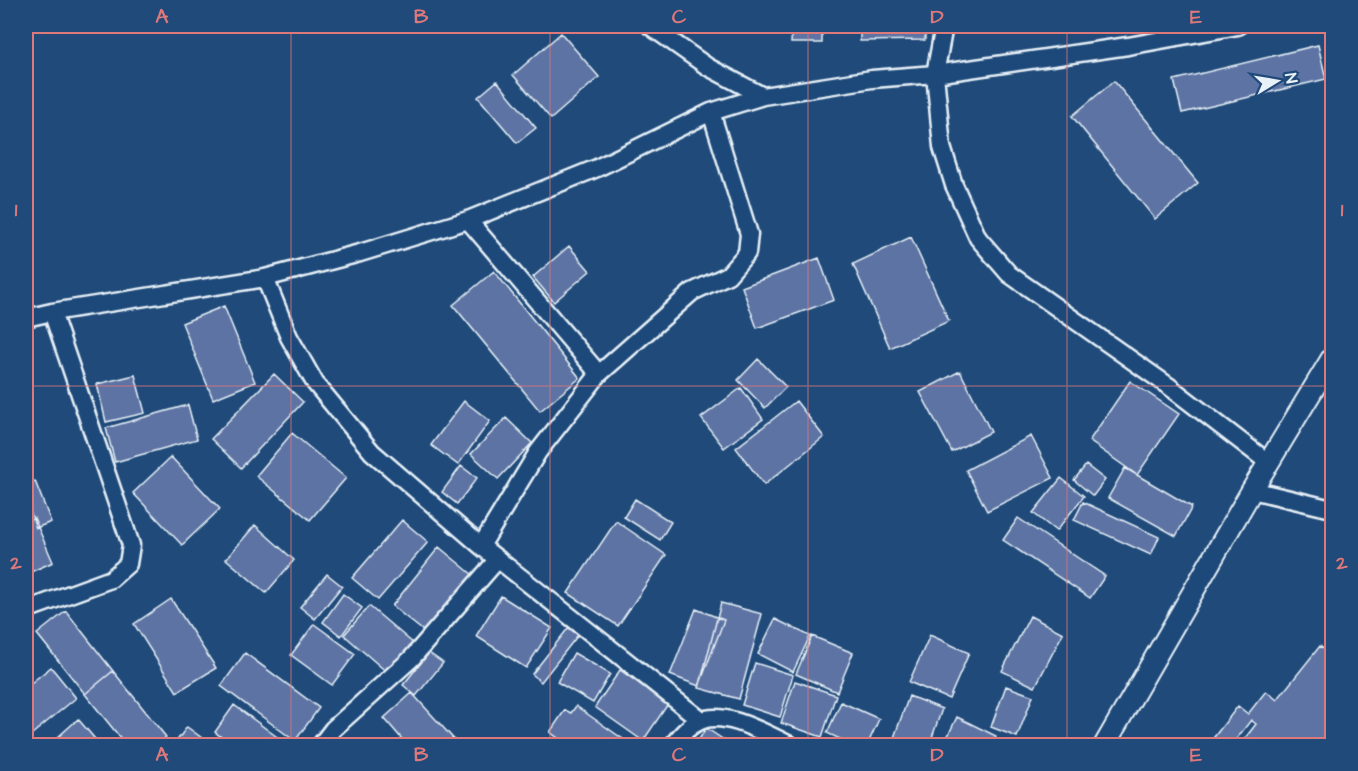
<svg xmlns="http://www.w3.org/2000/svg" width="1358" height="771" viewBox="0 0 1358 771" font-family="'Architects Daughter',sans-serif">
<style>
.building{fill:#5d73a3;stroke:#e8f1f8;stroke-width:1.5}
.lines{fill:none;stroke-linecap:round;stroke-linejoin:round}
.minor-casing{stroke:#e8f1f8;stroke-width:21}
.tertiary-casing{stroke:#e8f1f8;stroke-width:24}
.minor{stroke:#1f4a7a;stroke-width:16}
.tertiary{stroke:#1f4a7a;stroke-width:20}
.grid{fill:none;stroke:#dd787b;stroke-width:1.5;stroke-opacity:0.55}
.neatline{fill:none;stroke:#dd787b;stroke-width:2}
.grid-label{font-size:20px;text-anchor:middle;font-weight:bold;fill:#dd787b}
</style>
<rect width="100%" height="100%" fill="#1f4a7a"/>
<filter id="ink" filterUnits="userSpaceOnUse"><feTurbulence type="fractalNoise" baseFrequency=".0167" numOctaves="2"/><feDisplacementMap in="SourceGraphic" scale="12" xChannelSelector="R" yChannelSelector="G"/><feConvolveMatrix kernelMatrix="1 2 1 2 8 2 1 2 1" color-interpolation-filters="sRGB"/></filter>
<g filter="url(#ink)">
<path class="building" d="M 792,26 L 822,26 L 822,43 L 791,43 Z
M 860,26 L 925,26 L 925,40 L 860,41 Z
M 561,33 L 599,77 L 551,119 L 513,75 Z
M 1318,45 L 1326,79 L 1182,113 L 1174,80 Z
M 497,81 L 536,128 L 517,143 L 478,97 Z
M 1114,81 L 1198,183 L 1155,219 L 1072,116 Z
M 911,237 L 949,321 L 890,348 L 853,264 Z
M 569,246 L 590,271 L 554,302 L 533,277 Z
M 819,258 L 834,300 L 757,328 L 742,287 Z
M 494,271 L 580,378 L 540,411 L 453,305 Z
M 224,306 L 255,382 L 213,399 L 182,323 Z
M 758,359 L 786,387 L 765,408 L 738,380 Z
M 960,371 L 991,432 L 952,452 L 920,392 Z
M 274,374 L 303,402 L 241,468 L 211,439 Z
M 135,375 L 145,413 L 106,422 L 97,384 Z
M 1130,381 L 1179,414 L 1137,475 L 1089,441 Z
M 741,388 L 763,419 L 724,448 L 701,418 Z
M 464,401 L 490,421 L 458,465 L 431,445 Z
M 796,401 L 824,437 L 764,485 L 736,448 Z
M 188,405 L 197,439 L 115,462 L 106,428 Z
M 506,418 L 532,443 L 498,479 L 471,454 Z
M 292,433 L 346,478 L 310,520 L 256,476 Z
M 1031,436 L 1053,478 L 987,511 L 966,470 Z
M 171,457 L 220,509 L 182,545 L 133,493 Z
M 1086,465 L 1105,480 L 1093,496 L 1074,480 Z
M 461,466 L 477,478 L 457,504 L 442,492 Z
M 1125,468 L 1192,507 L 1176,536 L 1108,498 Z
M 1061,478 L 1084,496 L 1056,531 L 1033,513 Z
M 35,481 L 51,522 L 36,528 L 26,500 L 26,485 Z
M 635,499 L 671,522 L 660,540 L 624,517 Z
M 1083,502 L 1159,537 L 1151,555 L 1074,520 Z
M 34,518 L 53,562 L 26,574 L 26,522 Z
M 1018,518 L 1105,576 L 1090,598 L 1003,540 Z
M 402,520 L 428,542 L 378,600 L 352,578 Z
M 616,521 L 666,555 L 618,626 L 568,593 Z
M 255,525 L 294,560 L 266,593 L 226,559 Z
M 439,547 L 473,575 L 427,634 L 392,606 Z
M 327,574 L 342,586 L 315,619 L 300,607 Z
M 343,594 L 362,608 L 341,636 L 323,622 Z
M 501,596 L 552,628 L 526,668 L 476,636 Z
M 171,599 L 216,668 L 177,692 L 134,624 Z
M 721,603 L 762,614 L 739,699 L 699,688 Z
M 369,606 L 414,644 L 389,674 L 344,635 Z
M 696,609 L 724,620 L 699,686 L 670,675 Z
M 66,611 L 113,671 L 85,694 L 37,634 Z
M 1030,616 L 1063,633 L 1035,687 L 1002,671 Z
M 775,619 L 810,636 L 793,672 L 758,654 Z
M 314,624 L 355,654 L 332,685 L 291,655 Z
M 569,627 L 578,635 L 541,682 L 532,674 Z
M 930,635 L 969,653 L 949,699 L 909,682 Z
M 812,636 L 853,653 L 837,692 L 796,674 Z
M 1320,646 L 1332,656 L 1332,746 L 1239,746 L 1256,724 L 1251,720 L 1231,746 L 1216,746 L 1211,741 L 1238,706 L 1248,714 L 1266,691 L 1277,700 Z
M 245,653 L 319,708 L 295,741 L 221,686 Z
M 429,653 L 443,663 L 416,696 L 403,685 Z
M 574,653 L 610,674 L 593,703 L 557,682 Z
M 755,663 L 793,675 L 780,717 L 742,705 Z
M 51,667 L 76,698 L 26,739 L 26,687 Z
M 620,670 L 668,704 L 643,741 L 595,707 Z
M 113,671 L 166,737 L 156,746 L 127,746 L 85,694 Z
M 795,681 L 836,695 L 822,737 L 781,723 Z
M 1006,686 L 1033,696 L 1017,737 L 991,727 Z
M 412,693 L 459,745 L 458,746 L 408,746 L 384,718 Z
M 909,696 L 942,709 L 929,746 L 891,746 Z
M 841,702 L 879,719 L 867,746 L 855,746 L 827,733 Z
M 234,705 L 288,745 L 287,746 L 233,746 L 215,732 Z
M 576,706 L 633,746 L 569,746 L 550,732 L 565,710 L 571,713 Z
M 957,717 L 996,736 L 991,746 L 943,746 Z
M 78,719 L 101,746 L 48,746 Z
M 187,727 L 213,746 L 173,746 Z
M 706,728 L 733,746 L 695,746 Z
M 513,739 L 522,746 L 509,746 Z"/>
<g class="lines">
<g class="minor-casing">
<path id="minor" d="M 650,26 L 708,67 L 763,96
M 944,26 L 935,74 L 942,147 L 954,185 L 978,238 L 1009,274 L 1170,387 L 1269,463
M 468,220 L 599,374
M 265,278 L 289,337 L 315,383 L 372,452 L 481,546 L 701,720
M 26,318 L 52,312 L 265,278 L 360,253 L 468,220 L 597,168 L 711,112 L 763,96 L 872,79 L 935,74 L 1128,46 L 1238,26
M 1252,490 L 1332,509
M 481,546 L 538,452 L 599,374 L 692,292 L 728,275 L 747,253 L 749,234 L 711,112
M 26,610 L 111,579 L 128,564 L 131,545 L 52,312
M 320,746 L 333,729 L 411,659 L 498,559
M 672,746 C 680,736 688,726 700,721 C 725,709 768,735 792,746"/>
</g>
<g class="tertiary-casing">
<path id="tertiary" d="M 1104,746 L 1252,490 L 1332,358"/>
</g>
<use href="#minor" class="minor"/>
<use href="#tertiary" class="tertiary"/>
</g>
</g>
<path class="grid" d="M 291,26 L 291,746M 550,26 L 550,746M 808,26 L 808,746M 1067,26 L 1067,746M 26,386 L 1332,386"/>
<rect width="1358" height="771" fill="none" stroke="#1f4a7a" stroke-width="66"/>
<g transform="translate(1277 81) rotate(79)" stroke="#1f4a7a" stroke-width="4.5" paint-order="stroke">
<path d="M0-4.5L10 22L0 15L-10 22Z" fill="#e8f1f8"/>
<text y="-9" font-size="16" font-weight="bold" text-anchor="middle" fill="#e8f1f8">N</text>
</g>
<rect x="33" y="33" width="1292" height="705" class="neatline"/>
<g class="grid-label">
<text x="162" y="23">A</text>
<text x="421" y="23">B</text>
<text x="679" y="23">C</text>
<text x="937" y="23">D</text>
<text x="1196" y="23">E</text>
<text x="16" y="216">1</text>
<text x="1342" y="216">1</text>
<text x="16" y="569">2</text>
<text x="1342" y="569">2</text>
<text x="162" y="761">A</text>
<text x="421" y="761">B</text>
<text x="679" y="761">C</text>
<text x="937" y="761">D</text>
<text x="1196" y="761">E</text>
</g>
</svg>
